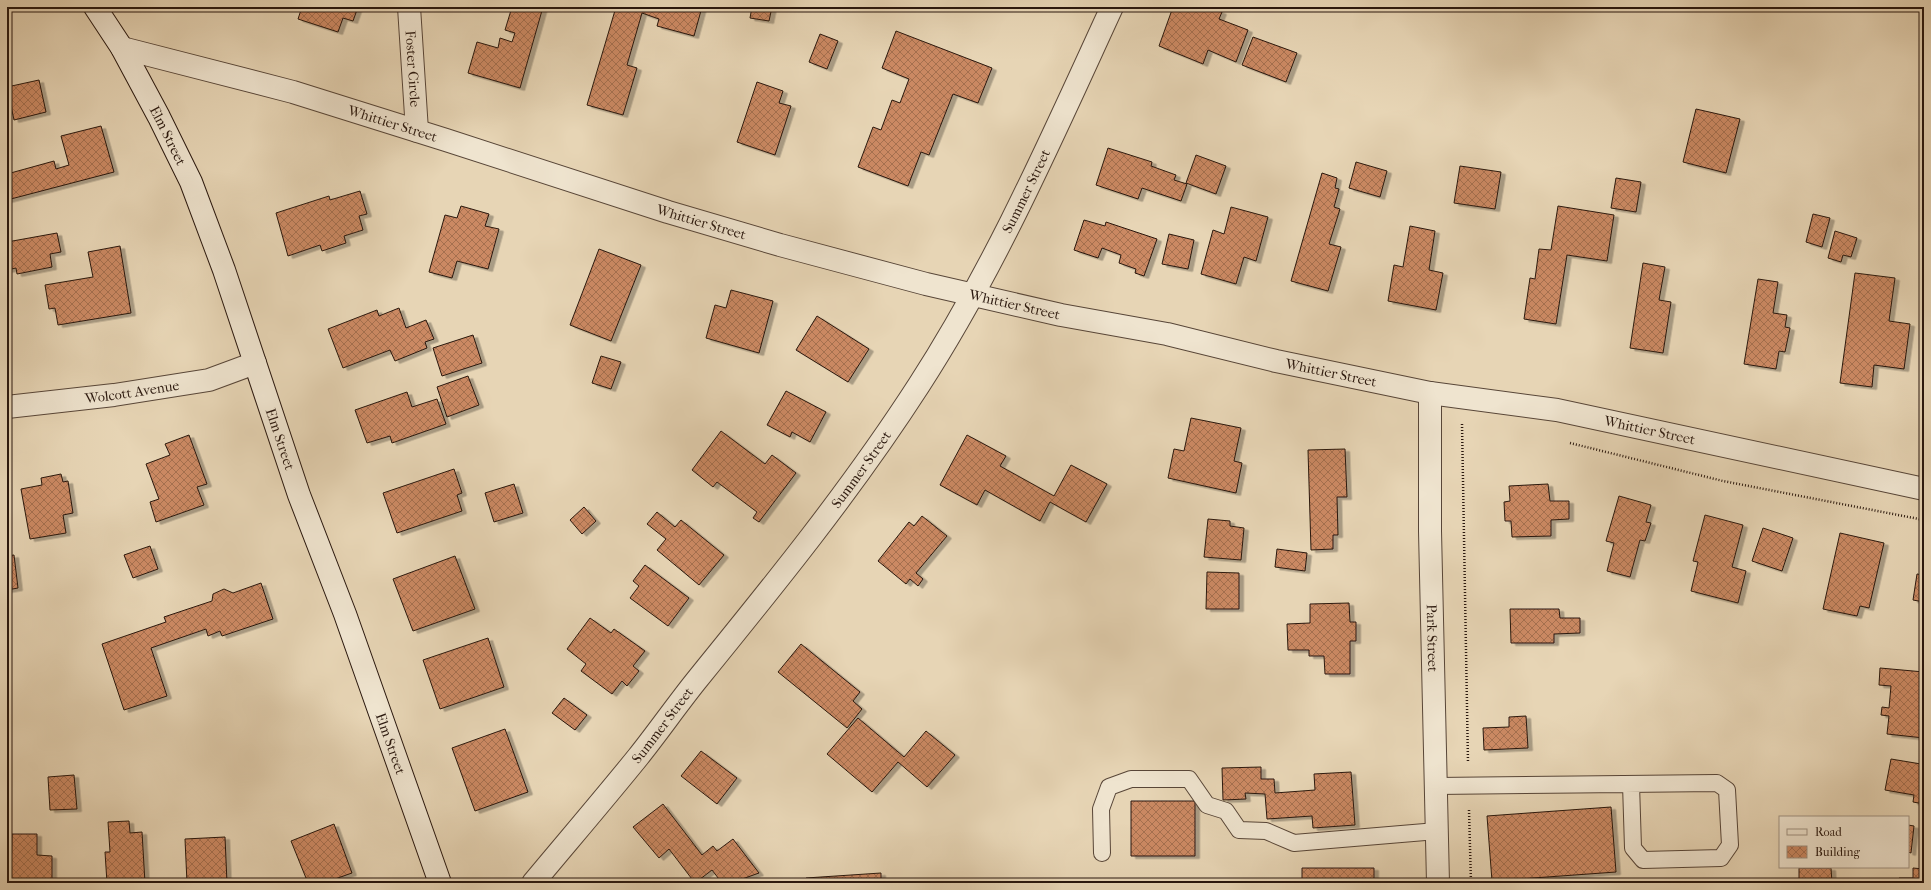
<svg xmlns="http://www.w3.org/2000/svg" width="1931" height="890" viewBox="0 0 1931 890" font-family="'IM FELL French Canon',serif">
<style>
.building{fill:url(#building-cross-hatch);stroke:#29170e;filter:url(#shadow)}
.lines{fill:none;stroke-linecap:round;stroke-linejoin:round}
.service-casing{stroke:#584638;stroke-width:18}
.minor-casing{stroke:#584638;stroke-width:24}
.tertiary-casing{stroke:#584638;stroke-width:24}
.secondary-casing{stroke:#29170e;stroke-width:24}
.path{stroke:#29170e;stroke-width:2.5;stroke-dasharray:1 2;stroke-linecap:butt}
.service{stroke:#efe4cf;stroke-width:16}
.minor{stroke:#efe4cf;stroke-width:22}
.tertiary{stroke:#efe4cf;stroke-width:22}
.secondary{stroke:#efe4cf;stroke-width:22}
.labels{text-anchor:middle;stroke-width:4;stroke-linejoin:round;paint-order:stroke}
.street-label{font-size:14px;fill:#29170e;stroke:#efe4cf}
</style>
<defs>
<pattern id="building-cross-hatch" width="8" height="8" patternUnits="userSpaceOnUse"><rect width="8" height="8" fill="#cb8963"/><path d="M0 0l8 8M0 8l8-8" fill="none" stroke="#a56f50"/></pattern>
<filter id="shadow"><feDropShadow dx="4.5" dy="2.5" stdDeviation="0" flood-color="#0004"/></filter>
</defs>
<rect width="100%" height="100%" fill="#e7d5b5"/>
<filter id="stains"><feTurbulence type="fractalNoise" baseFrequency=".005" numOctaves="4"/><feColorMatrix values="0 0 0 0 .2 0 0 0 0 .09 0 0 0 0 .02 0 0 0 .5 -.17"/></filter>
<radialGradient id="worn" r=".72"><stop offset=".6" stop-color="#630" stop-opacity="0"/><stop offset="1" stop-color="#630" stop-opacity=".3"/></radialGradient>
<path class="building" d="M 302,7 L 358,7 L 353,21 L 343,18 L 338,32 L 298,19 Z
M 512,7 L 543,7 L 520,88 L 468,73 L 477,42 L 498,48 L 500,38 L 512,42 L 515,33 L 505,30 Z
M 616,7 L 702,7 L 694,36 L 657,26 L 659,19 L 642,13 L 627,65 L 637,68 L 623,115 L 587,105 Z
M 752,7 L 772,7 L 769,21 L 750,18 Z
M 1173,7 L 1209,7 L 1222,12 L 1219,19 L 1248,30 L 1236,62 L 1208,50 L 1203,64 L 1159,46 Z
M 896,31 L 992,68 L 978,103 L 953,94 L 929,155 L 921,152 L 908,186 L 858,167 L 873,127 L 881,130 L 892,100 L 900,103 L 909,79 L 882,68 Z
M 820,34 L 838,41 L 827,69 L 809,62 Z
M 1253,37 L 1297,53 L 1286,82 L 1242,65 Z
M 39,80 L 46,112 L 14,120 L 7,87 Z
M 757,82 L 783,91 L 779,103 L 791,106 L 775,155 L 737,142 Z
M 1696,109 L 1740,119 L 1726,173 L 1683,162 Z
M 101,126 L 114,172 L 7,200 L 7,174 L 54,161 L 56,169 L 69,165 L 61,136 Z
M 1108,148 L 1152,162 L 1151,166 L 1176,175 L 1174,180 L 1187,184 L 1181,201 L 1142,188 L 1138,199 L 1096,185 Z
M 1196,155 L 1226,166 L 1216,194 L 1186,183 Z
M 1356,162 L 1387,171 L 1380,197 L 1349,188 Z
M 1460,166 L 1501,172 L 1495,209 L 1454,203 Z
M 1322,173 L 1337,178 L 1335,188 L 1339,189 L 1334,207 L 1340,209 L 1329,244 L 1341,247 L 1328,291 L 1291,281 Z
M 1616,178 L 1641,182 L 1636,212 L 1611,208 Z
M 360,191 L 367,214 L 359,216 L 363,230 L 344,236 L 346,243 L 322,251 L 320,245 L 288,256 L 276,213 L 329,196 L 330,200 Z
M 461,206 L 489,214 L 485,226 L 499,229 L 488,269 L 457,261 L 452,278 L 429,272 L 445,215 L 457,218 Z
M 1558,206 L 1614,215 L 1607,261 L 1567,255 L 1556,324 L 1524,319 L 1530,278 L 1535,279 L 1539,249 L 1551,250 Z
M 1231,207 L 1268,217 L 1256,261 L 1244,257 L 1236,284 L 1201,274 L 1213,230 L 1224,234 Z
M 1813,214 L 1830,218 L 1822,247 L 1806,242 Z
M 1084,220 L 1105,226 L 1106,222 L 1157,239 L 1144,276 L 1135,273 L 1136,269 L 1119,263 L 1121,255 L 1102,248 L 1098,258 L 1074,250 Z
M 1410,226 L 1435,231 L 1429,270 L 1443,273 L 1436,310 L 1388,301 L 1394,265 L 1403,267 Z
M 1835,231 L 1857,238 L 1851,257 L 1843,255 L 1841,262 L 1828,258 Z
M 57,233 L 61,252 L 50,254 L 52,267 L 17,274 L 16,268 L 7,270 L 7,242 Z
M 1169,234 L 1194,240 L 1188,269 L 1162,264 Z
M 120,246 L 131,313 L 58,325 L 55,308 L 49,309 L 45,285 L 93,277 L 88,252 Z
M 599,249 L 641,265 L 611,341 L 570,325 Z
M 1643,263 L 1665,267 L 1659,300 L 1671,302 L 1663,353 L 1630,348 Z
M 1855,273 L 1895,278 L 1889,321 L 1910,324 L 1904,369 L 1874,365 L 1872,387 L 1840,383 Z
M 1758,279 L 1778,282 L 1773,313 L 1787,315 L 1785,327 L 1790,328 L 1785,352 L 1779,351 L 1776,369 L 1744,364 Z
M 731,290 L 773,301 L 759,353 L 706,338 L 715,305 L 726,308 Z
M 399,308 L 406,328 L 426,320 L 434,339 L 425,342 L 427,348 L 395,361 L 390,350 L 343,368 L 328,329 L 377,310 L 379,316 Z
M 817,316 L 869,349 L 848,382 L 796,350 Z
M 473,335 L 482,363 L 442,376 L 433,348 Z
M 601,356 L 621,362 L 611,389 L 592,383 Z
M 468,376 L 479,405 L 447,417 L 437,387 Z
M 786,391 L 826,412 L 810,442 L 792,432 L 790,437 L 767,425 Z
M 407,392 L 412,407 L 437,399 L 446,424 L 392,443 L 390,436 L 367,443 L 355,410 Z
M 1191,418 L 1241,428 L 1234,461 L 1242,463 L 1236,493 L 1168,478 L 1174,449 L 1184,451 Z
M 721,431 L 765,464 L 772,455 L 796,473 L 759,522 L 753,518 L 757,512 L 717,482 L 713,487 L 692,470 Z
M 189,435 L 207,484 L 197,487 L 204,505 L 156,522 L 150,502 L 159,499 L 146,464 L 170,455 L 165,444 Z
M 967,435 L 1006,456 L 1000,466 L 1054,496 L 1071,465 L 1107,484 L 1086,522 L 1050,502 L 1040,521 L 985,490 L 977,505 L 940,485 Z
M 1345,449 L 1347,497 L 1337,497 L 1338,535 L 1333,535 L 1333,549 L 1311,550 L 1308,450 Z
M 454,469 L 462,493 L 457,495 L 462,511 L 397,533 L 383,493 Z
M 61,474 L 63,482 L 68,481 L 73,513 L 63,515 L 66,533 L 30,539 L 21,489 L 42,485 L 41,478 Z
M 514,484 L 523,513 L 494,522 L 485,493 Z
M 1548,484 L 1550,501 L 1569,501 L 1569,519 L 1551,520 L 1551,536 L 1512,537 L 1511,521 L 1505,521 L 1504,502 L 1510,501 L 1509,486 Z
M 1619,496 L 1651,505 L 1646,522 L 1651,523 L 1645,541 L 1640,540 L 1630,577 L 1607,571 L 1614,543 L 1606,541 Z
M 584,507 L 596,521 L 582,534 L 570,520 Z
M 657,512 L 675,527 L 681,520 L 724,555 L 699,585 L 657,550 L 666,539 L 647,524 Z
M 1705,515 L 1743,525 L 1732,567 L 1746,571 L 1738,603 L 1691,591 L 1698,562 L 1693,561 Z
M 922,516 L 947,536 L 916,573 L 923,579 L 918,586 L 910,579 L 906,584 L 878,561 L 909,522 L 914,526 Z
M 1208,519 L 1230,521 L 1230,526 L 1244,528 L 1241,560 L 1204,557 Z
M 1763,528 L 1793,538 L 1782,571 L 1752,561 Z
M 1840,533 L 1884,543 L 1869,608 L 1860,606 L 1857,616 L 1823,609 Z
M 150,546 L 158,569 L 133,578 L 124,555 Z
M 1277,549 L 1307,553 L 1305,571 L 1275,567 Z
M 14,555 L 18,588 L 7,590 L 7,556 Z
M 455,556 L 475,609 L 413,631 L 393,579 Z
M 645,565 L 689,598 L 668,626 L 630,598 L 639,586 L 633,581 Z
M 1207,572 L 1239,573 L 1239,609 L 1206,609 Z
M 1917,574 L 1924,575 L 1924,602 L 1913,600 Z
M 261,583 L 273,619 L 222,636 L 220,631 L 208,636 L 206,629 L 151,648 L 167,696 L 124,710 L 102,644 L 166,622 L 164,617 L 212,601 L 213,594 L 224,589 L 233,593 Z
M 1349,603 L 1350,622 L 1356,622 L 1356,641 L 1350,641 L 1350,674 L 1325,674 L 1324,656 L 1309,656 L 1309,650 L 1288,650 L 1287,624 L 1310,623 L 1310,604 Z
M 1510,609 L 1559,609 L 1560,618 L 1580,618 L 1580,633 L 1554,634 L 1554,643 L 1511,643 Z
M 590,618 L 611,633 L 614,629 L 645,651 L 633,666 L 639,671 L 627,686 L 622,681 L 612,694 L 581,671 L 586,664 L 567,649 Z
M 488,638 L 504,687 L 440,709 L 423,660 Z
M 801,644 L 860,692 L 853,701 L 862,709 L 847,728 L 778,672 Z
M 1880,668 L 1924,672 L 1924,738 L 1887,734 L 1889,716 L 1881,715 L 1882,707 L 1889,708 L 1891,686 L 1879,685 Z
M 564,698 L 587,715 L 575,730 L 552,713 Z
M 1526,716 L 1528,748 L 1484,750 L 1483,728 L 1509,727 L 1509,717 Z
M 858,718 L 904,757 L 926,731 L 955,755 L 927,787 L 898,762 L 872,792 L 827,754 Z
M 505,729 L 528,792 L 475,811 L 452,748 Z
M 701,751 L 737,778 L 717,804 L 681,776 Z
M 1923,754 L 1924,804 L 1913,802 L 1914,795 L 1885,790 L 1891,759 L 1921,764 Z
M 1261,767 L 1261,779 L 1274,779 L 1275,793 L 1315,790 L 1314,774 L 1351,772 L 1355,825 L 1313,828 L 1312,816 L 1267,819 L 1265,794 L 1245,793 L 1246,799 L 1223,800 L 1222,768 Z
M 74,775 L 77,809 L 50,810 L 48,777 Z
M 1131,801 L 1195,801 L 1195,856 L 1131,856 Z
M 663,804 L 702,855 L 713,846 L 717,851 L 733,839 L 759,873 L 731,883 L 722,883 L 712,870 L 695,883 L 669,849 L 659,858 L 633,827 Z
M 1611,807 L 1616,872 L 1492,881 L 1487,816 Z
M 129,821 L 130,833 L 142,832 L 145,883 L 107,883 L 105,852 L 110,852 L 108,822 Z
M 334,824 L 352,873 L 335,879 L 337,883 L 308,883 L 291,841 Z
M 1908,825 L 1914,826 L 1911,853 L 1908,852 Z
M 12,834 L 37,834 L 37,855 L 52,856 L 52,883 L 11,883 Z
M 225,837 L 227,883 L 187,883 L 185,839 Z
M 1302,868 L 1374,868 L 1374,883 L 1302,883 Z
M 1799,868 L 1831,868 L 1832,883 L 1799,883 Z
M 1913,868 L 1924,869 L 1924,883 L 1899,883 L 1899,878 L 1913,878 Z
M 881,873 L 881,883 L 806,883 L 806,878 Z"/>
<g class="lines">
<g class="service-casing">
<path id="service" d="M 1436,786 C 1530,785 1623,784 1717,783 L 1727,790 L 1730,845 L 1721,858 L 1643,860 L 1633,848 L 1631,784
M 1102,853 L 1101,809 L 1109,787 L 1131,779 L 1189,779 L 1207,805 L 1226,811 L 1239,830 L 1266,831 L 1294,843 L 1437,831"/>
</g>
<g class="minor-casing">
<g id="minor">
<path id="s1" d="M 409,7 L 417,131"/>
<path id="s2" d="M 122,48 L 293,92 L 446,140 L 668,212 L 780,245 L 926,284 L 1061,315 L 1167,334 L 1276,361 L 1430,393 L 1557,410 L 1924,489"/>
<path id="s3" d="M 1430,393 L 1430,531 L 1438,883"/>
<path id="s4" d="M 7,407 L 114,395 L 209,380 L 255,363"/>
</g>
</g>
<g class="tertiary-casing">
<g id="tertiary">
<path id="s5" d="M 533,883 C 568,841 604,799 638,757 C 658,732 676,706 696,681 C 774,585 852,489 919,385 C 996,266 1053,135 1112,7"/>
</g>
</g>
<g class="secondary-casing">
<g id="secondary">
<path id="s6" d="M 95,7 L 122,48 L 159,117 L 191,182 L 224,270 L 299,495 L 345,614 L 440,883"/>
</g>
</g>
<path class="path" d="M 1462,424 L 1468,763
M 1570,443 L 1723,481 L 1924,520
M 1469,810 L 1471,883"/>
<use href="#service" class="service"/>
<use href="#minor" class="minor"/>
<use href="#tertiary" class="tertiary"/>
<use href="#secondary" class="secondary"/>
</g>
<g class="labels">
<g class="street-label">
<text dy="5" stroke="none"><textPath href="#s1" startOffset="62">Foster Circle</textPath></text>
<text dy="5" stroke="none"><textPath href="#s2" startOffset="281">Whittier Street</textPath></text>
<text dy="5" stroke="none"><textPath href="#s6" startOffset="148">Elm Street</textPath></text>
<text dy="5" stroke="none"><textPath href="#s5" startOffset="852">Summer Street</textPath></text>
<text dy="5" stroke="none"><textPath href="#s2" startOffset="605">Whittier Street</textPath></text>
<text dy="5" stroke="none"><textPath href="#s2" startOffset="929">Whittier Street</textPath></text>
<text dy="5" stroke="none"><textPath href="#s2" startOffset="1253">Whittier Street</textPath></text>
<text dy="5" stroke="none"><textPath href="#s4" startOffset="126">Wolcott Avenue</textPath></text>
<text dy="5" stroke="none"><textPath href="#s2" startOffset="1577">Whittier Street</textPath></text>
<text dy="5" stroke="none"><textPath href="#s6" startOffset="472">Elm Street</textPath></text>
<text dy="5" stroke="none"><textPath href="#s5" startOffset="528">Summer Street</textPath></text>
<text dy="5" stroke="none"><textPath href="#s3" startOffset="245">Park Street</textPath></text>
<text dy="5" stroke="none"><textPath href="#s5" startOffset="204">Summer Street</textPath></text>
<text dy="5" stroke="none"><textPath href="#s6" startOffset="796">Elm Street</textPath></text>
</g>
</g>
<rect width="1931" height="890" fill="none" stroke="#e7d5b5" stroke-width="24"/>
<rect x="8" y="8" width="1915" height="874" fill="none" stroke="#29170e" stroke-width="2"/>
<rect x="12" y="12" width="1907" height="866" fill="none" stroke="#29170e"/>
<rect x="1779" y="816" width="130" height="52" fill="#efe4cf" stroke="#a09282"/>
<rect x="1787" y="829" width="20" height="6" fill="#efe4cf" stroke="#a09282"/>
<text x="1815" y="836" font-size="12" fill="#29170e">Road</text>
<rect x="1787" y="846" width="20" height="12" fill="url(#building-cross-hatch)" stroke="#a09282"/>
<text x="1815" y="856" font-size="12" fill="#29170e">Building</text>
<rect width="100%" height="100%" filter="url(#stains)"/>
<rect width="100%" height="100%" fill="url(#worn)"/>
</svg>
